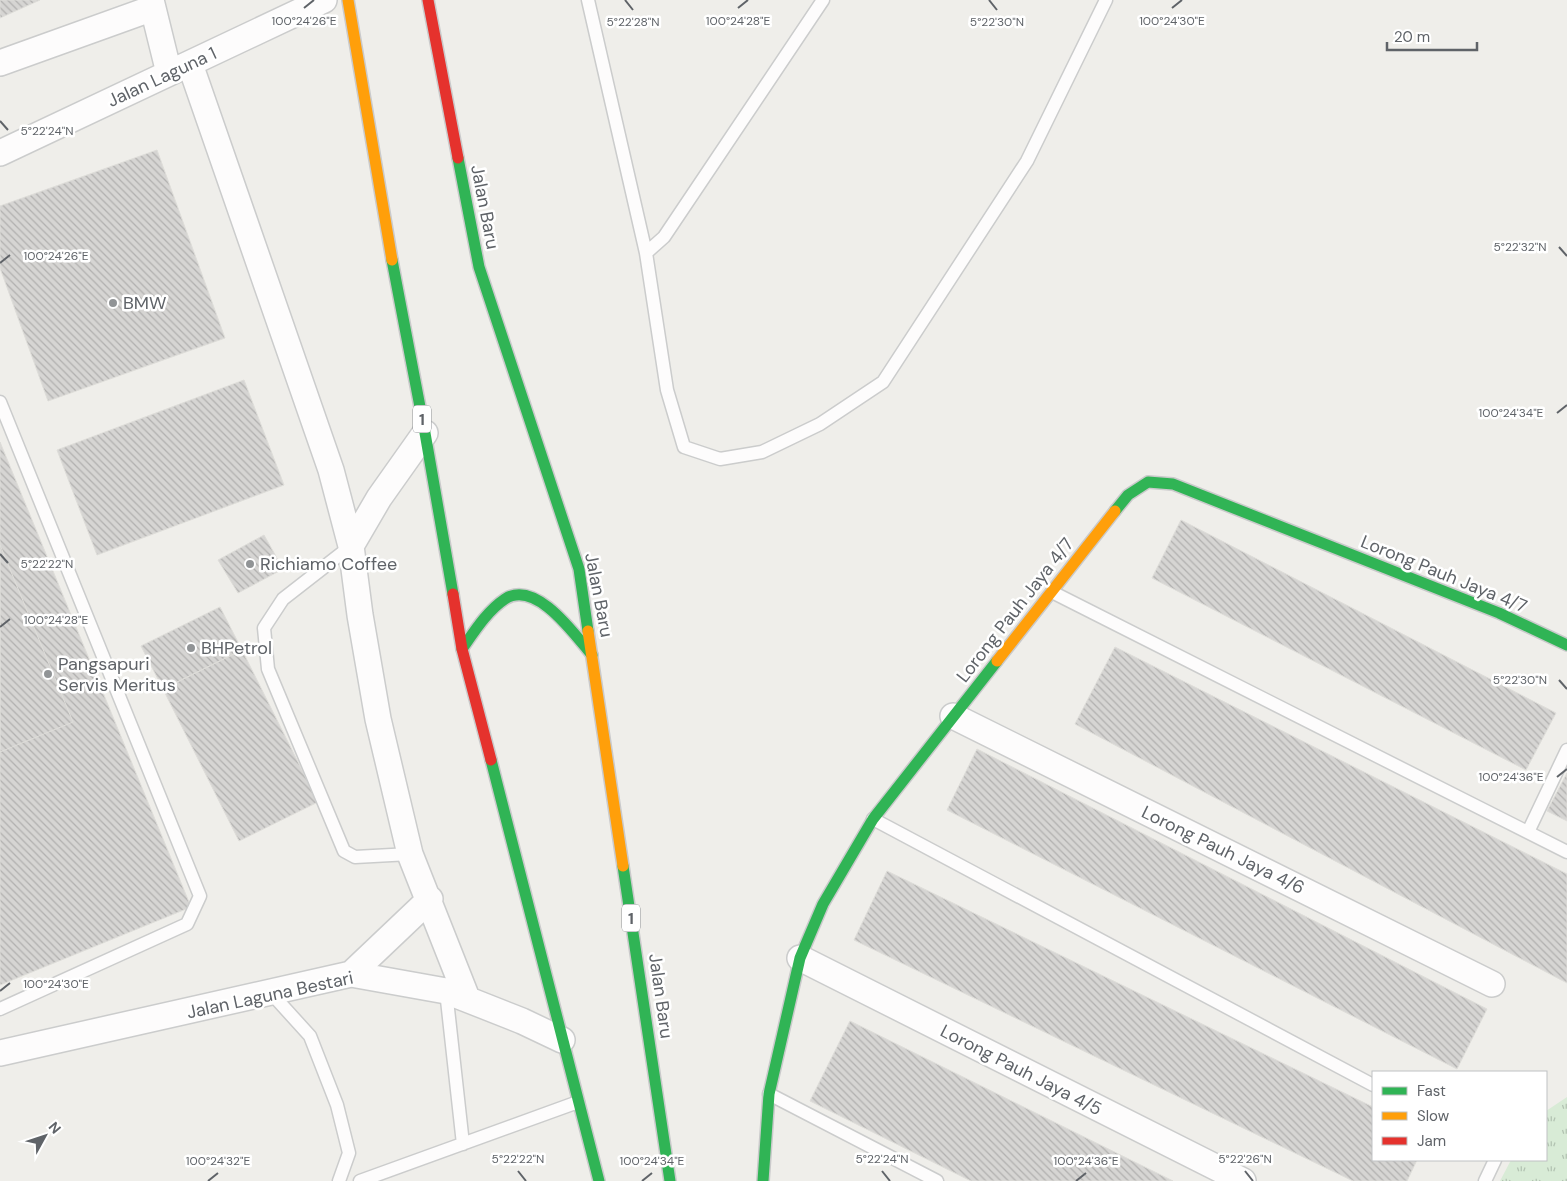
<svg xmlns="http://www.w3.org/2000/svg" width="1567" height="1181" viewBox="0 0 1567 1181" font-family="'DM Sans',sans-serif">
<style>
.grass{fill:url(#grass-tufts)}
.building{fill:url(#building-back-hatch);stroke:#deddd9}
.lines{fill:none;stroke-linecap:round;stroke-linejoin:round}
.lane-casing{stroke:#cbcccc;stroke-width:15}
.street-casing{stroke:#cbcccc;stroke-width:28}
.fast-casing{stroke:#cacacb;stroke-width:14}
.slow-casing{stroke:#cacacb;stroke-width:14}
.jam-casing{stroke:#cacacb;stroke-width:14}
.lane{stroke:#fdfcfc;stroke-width:12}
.street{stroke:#fdfcfc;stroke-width:25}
.fast{stroke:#30b455;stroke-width:11}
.slow{stroke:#ff9f0a;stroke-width:11}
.jam{stroke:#e5322d;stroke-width:11}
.ticks{fill:none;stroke:#5f6368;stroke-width:2}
.poi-dot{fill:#919496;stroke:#fff;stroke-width:2}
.labels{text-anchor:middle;stroke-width:5;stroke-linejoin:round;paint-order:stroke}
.shield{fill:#fff;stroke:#8f9295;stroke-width:1}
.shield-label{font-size:16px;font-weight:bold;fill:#5f6368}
.street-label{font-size:18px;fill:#5f6368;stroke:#fff}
.poi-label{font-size:18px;fill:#5f6368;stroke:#fff;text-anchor:start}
.ticks-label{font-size:12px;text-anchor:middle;fill:#5f6368;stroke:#fff;stroke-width:5;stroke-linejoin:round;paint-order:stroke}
</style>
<defs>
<pattern id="grass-tufts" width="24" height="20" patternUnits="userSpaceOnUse" patternTransform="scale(1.25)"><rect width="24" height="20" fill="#d8ebd6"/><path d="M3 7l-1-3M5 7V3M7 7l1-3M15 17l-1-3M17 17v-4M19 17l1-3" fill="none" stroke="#b2c2b1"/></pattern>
<pattern id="building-back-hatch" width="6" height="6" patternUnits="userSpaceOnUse" patternTransform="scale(1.25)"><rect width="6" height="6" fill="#d6d5d3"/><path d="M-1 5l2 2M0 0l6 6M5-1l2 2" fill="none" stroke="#b1b0af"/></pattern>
</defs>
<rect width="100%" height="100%" fill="#efeeea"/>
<path class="grass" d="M 1567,1097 L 1567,1181 L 1500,1181 L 1511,1160 L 1546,1160 L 1546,1111 Z"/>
<path class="building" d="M 0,0 L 40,0 L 0,18 Z
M 157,150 L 225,338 L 48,401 L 0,268 L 0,206 Z
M 244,380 L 284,485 L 97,555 L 57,450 Z
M 0,442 L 191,907 L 0,985 Z
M 1181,520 L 1556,713 L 1526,770 L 1152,578 Z
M 264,535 L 283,569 L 238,593 L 218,560 Z
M 0,545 L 73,722 L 0,752 Z
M 220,607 L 242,650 L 163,689 L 141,646 Z
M 1115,647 L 1567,874 L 1567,983 L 1075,724 Z
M 242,650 L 318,802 L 239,841 L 163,689 Z
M 977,749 L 1487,1009 L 1457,1069 L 947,810 Z
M 1567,773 L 1567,821 L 1547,811 Z
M 887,871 L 1373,1107 L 1373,1160 L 1417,1160 L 1407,1181 L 1353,1181 L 854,940 Z
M 850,1021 L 1173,1181 L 971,1181 L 810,1101 Z"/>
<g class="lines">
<g class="lane-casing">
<path id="lane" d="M 588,0 L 646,253 L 667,390 L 684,447 L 720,459 L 762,452 L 820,424 L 883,382 L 1027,161 L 1106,0
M 646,253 L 664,237 L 823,0
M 0,402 L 200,896 L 187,924 L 0,1009
M 351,546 L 283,599 L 264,628 L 268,669 L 344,851 L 355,857 L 410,854
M 1052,592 L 1567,852
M 873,819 L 1373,1085
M 1528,832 L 1567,750
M 446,991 L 463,1144
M 271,993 L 310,1036 L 337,1105 L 349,1153 L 339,1181
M 769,1094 L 937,1181
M 360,1181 L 578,1102
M 1485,1181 L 1495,1160"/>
</g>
<g class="street-casing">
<path id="street" d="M 151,0 L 169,73
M 0,63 L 153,8
M 190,64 L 331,470 L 351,546 L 360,615 L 378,719 L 410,854 L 467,998
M 0,153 L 324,0
M 351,546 L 379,498 L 425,433
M 953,716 L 1492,984
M 800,958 L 1243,1181
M 351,974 L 430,899
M 0,1053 L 351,974 L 446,991 L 522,1021 L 562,1040"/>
</g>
<g class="fast-casing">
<path id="fast" d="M 458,158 L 479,267 L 579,569 L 588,631
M 392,260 L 425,433 L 453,594
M 1115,511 L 1128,495 L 1148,482 L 1173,484 L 1499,613 L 1567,645
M 462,649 C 474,632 487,611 505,599 C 536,579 575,635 592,655
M 491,760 L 599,1181
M 623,866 L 670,1181
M 763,1181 L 769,1094 L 800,958 L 823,904 L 873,819 L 997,661"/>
</g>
<g class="slow-casing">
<path id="slow" d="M 348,0 L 392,260
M 588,631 L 623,866
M 997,661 L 1115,511"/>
</g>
<g class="jam-casing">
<path id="jam" d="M 428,0 L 458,158
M 453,594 L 462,649 L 491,760"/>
</g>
<use href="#lane" class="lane"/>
<use href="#street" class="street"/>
<use href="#fast" class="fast"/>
<use href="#slow" class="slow"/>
<use href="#jam" class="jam"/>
</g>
<path class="ticks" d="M 625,0 L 633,10M 989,0 L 997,10M 304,8 L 314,0M 738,8 L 748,0M 1172,8 L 1182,0M 0,121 L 8,130M 1559,247 L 1567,256M 0,263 L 10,255M 1557,413 L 1567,405M 0,554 L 8,563M 0,627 L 10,619M 1559,680 L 1567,689M 1557,777 L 1567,769M 0,991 L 10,983M 518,1171 L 526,1181M 882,1171 L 890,1181M 1245,1171 L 1253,1181M 208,1181 L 218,1173M 642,1181 L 652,1173M 1076,1181 L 1086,1173"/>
<g class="poi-dot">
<circle cx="113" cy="303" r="5"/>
<circle cx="250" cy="564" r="5"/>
<circle cx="191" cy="648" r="5"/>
<circle cx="48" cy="674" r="5"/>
</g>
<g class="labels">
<g class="shield">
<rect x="413" y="405.5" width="18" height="27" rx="4"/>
<rect x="622" y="904.5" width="18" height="27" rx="4"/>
</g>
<g class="shield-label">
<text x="422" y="425">1</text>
<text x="631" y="924">1</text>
</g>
<g class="street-label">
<text transform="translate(162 77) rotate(-25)" y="6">Jalan Laguna 1</text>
<text transform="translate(485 207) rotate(79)" y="6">Jalan Baru</text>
<text transform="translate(1444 574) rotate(22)" y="6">Lorong Pauh Jaya 4/7</text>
<text transform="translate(599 595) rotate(79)" y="6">Jalan Baru</text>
<text transform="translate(1015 610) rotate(-52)" y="6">Lorong Pauh Jaya 4/7</text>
<text transform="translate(1223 850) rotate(26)" y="6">Lorong Pauh Jaya 4/6</text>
<text transform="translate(270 995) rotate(-12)" y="6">Jalan Laguna Bestari</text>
<text transform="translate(661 996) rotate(82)" y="6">Jalan Baru</text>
<text transform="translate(1021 1070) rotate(27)" y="6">Lorong Pauh Jaya 4/5</text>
</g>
<g class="poi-label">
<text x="123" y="309">BMW</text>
<text x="260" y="570">Richiamo Coffee</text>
<text x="201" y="654">BHPetrol</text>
<text x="58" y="670">Pangsapuri<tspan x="58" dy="21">Servis Meritus</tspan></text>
</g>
</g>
<g class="ticks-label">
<text x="304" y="25">100°24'26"E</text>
<text x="738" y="25">100°24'28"E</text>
<text x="1172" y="25">100°24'30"E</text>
<text x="633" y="26">5°22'28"N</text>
<text x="997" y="26">5°22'30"N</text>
<text x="47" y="135">5°22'24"N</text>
<text x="1520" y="251">5°22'32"N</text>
<text x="56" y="260">100°24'26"E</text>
<text x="1511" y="417">100°24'34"E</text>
<text x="47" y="568">5°22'22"N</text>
<text x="56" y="624">100°24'28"E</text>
<text x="1520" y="684">5°22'30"N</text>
<text x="1511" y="781">100°24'36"E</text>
<text x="56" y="988">100°24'30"E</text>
<text x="518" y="1163">5°22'22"N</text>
<text x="882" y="1163">5°22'24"N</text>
<text x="1245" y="1163">5°22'26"N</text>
<text x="218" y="1165">100°24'32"E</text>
<text x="652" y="1165">100°24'34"E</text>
<text x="1086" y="1165">100°24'36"E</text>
</g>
<rect x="1372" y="1071" width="175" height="90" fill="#ffffff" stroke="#bfc1c3"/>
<rect x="1382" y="1087" width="25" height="8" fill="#30b455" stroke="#bfc1c3"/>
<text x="1417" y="1096" font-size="15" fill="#5f6368">Fast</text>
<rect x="1382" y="1112" width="25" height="8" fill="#ff9f0a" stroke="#bfc1c3"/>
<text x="1417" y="1121" font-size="15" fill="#5f6368">Slow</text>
<rect x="1382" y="1137" width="25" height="8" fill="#e5322d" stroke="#bfc1c3"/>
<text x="1417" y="1146" font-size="15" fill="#5f6368">Jam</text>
<g transform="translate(45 1136) rotate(50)" stroke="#ffffff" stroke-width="4" paint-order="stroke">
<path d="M0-4L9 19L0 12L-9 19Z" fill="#5f6368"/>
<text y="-8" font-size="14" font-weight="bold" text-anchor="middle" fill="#5f6368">N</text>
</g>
<path d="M1387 42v8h90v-8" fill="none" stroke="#5f6368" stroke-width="2.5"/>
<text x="1394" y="42" font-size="15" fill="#5f6368" stroke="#ffffff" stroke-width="4" paint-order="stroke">20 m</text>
</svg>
